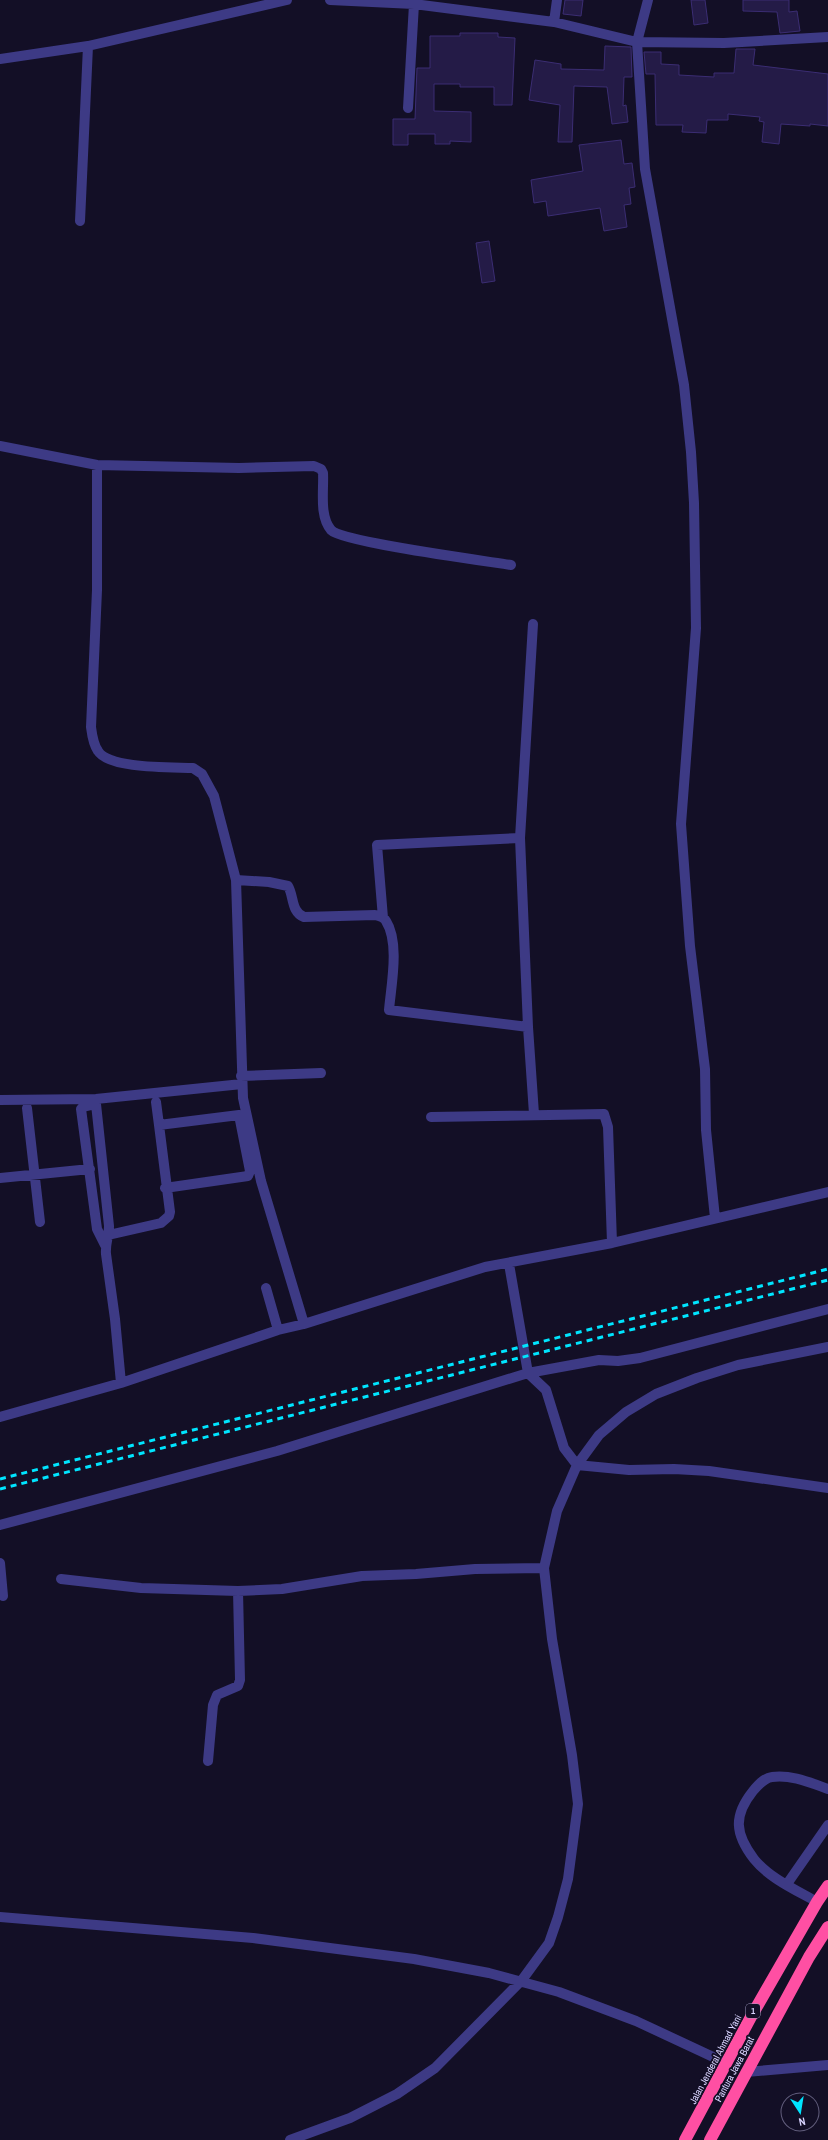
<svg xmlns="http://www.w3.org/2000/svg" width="828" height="2140" viewBox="0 0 828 2140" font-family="'Archivo Narrow',sans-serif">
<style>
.building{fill:#241b47;stroke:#3b2d73}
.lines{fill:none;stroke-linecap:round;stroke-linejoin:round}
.minor{stroke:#3d3a85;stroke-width:10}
.highway{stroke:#ff4fa3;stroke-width:12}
.rail{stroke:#00e5ff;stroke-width:3;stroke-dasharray:6 5;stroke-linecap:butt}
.labels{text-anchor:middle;stroke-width:3.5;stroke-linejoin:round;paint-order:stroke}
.shield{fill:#130f26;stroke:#9e99be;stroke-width:1}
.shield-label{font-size:9px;font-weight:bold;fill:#d9d4ff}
.street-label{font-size:10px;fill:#d9d4ff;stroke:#130f26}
</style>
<rect width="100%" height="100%" fill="#130f26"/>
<path class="building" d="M 565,0 L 583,0 L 581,16 L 563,14 Z
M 691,0 L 705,0 L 708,23 L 694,25 Z
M 743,0 L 789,0 L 789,12 L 797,11 L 800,31 L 780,33 L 777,12 L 743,11 Z
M 460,33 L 498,33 L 498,37 L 515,38 L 512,105 L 494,105 L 494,87 L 460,87 L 460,84 L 434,84 L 434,111 L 471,112 L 471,142 L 450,141 L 450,144 L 435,144 L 435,134 L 408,134 L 408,145 L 393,145 L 393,119 L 415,119 L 417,68 L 430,68 L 430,36 L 460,36 Z
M 605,46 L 631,47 L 632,77 L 624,77 L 623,106 L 626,105 L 628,122 L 612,124 L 607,87 L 574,86 L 572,142 L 558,142 L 560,105 L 529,100 L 535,60 L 561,64 L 561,69 L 604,70 Z
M 736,49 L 755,49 L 753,65 L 828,74 L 828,126 L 810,124 L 810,126 L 781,124 L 779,144 L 762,142 L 764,122 L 759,121 L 760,117 L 728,114 L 728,120 L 707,120 L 706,133 L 682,132 L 683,125 L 656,125 L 655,74 L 646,74 L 644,52 L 661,52 L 661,64 L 679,65 L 679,75 L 714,77 L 714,73 L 734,73 Z
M 621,140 L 624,164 L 632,163 L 635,187 L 629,188 L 631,204 L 624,205 L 627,227 L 604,231 L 600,208 L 548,216 L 546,201 L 534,203 L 531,180 L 583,171 L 579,145 Z
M 489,241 L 495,281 L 482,283 L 476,243 Z"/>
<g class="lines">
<path class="minor" d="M 330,0 L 414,4 L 554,22 L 637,42 L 724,43 L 828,37
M 648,0 L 637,42 L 645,169 L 684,385 L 691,452 L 694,503 L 696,628 L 681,824 L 690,946 L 705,1069 L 706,1130 L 715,1218
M 554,22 L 557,0
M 0,59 L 88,46 L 287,0
M 408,108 L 414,4
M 80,221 L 88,46
M 0,446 L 97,465 L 239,468 L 314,466 L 321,469 L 323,473 C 324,490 319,516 331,530 C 342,542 486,561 511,565
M 97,465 L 97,590 L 91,727 C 92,735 93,744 98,751 C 109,769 172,767 193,768 L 202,774 L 214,796 L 236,880 L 243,1098 L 261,1181 L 304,1324
M 236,880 L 269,882 L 288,886 C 294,896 291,912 304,917 L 375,915 C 379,916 384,917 386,921 C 400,943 391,986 389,1010 L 528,1027 L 520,838 L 533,624
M 383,918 L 377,845 L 520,838
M 528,1027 L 534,1114
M 241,1076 L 321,1073
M 0,1100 L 96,1099 L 242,1084
M 156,1102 L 159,1125
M 27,1108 L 40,1222
M 431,1117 L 604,1114 L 608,1127 L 612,1243
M 0,1178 L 90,1169
M 104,1236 L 161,1223 L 169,1216 L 170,1212 L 159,1125 L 239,1115 L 250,1171 L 248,1176 L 165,1188
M 105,1245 L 97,1229 L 81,1109 L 83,1107 L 96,1104 L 109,1226 C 109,1236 105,1244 106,1254 L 115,1319 L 121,1383
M 509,1264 L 528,1373 L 546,1390 L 564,1448 L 577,1465 L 629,1470 L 674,1469 L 709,1471 L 828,1488
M 266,1288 L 278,1330
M 0,1417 L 121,1383 L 278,1330 L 304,1324 L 485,1267 L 612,1243 L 828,1192
M 0,1525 L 277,1451 L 528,1373 L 599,1360 L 618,1361 L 640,1358 L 828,1309
M 0,1563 L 3,1596
M 61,1579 L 141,1588 L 238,1591 L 282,1589 L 362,1576 L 416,1574 L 475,1569 L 544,1568
M 208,1761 L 213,1705 L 217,1695 L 238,1686 L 240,1680 L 238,1591
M 787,1884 L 828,1825
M 817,1902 C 796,1890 769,1878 754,1859 C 735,1834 733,1816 753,1791 C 758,1785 764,1778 772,1777 C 790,1774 811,1783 828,1789
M 0,1917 L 253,1938 L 414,1959 L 489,1973 L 559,1992 L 636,2021 L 726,2063
M 746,2072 L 828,2065
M 290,2140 L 350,2118 L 397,2094 L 435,2068 L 522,1980 L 549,1943 L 558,1917 L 568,1879 L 578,1804 L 572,1755 L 552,1639 L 544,1568 L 557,1511 L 577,1465 L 599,1435 L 626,1412 L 656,1394 L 697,1378 L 738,1365 L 828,1347"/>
<path class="highway" d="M 685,2140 L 752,2015 L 817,1902 L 828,1886
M 710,2140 L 809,1957 L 828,1927"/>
<path class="rail" d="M 0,1479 L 828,1269
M 0,1489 L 828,1280"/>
</g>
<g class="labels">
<rect class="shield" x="746" y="2004" width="14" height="14" rx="3"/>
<g class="shield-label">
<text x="753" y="2014">1</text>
</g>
<g class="street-label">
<text transform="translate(715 2059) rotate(-62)" y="4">Jalan Jenderal Ahmad Yani</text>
<text transform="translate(734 2069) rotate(-62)" y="4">Pantura Jawa Barat</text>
</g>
</g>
<g transform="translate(800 2112) rotate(168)"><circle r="19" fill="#130f26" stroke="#625e7d"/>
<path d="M0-3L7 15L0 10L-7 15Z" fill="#00e5ff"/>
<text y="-6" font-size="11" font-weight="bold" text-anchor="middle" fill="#d9d4ff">N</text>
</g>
</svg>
